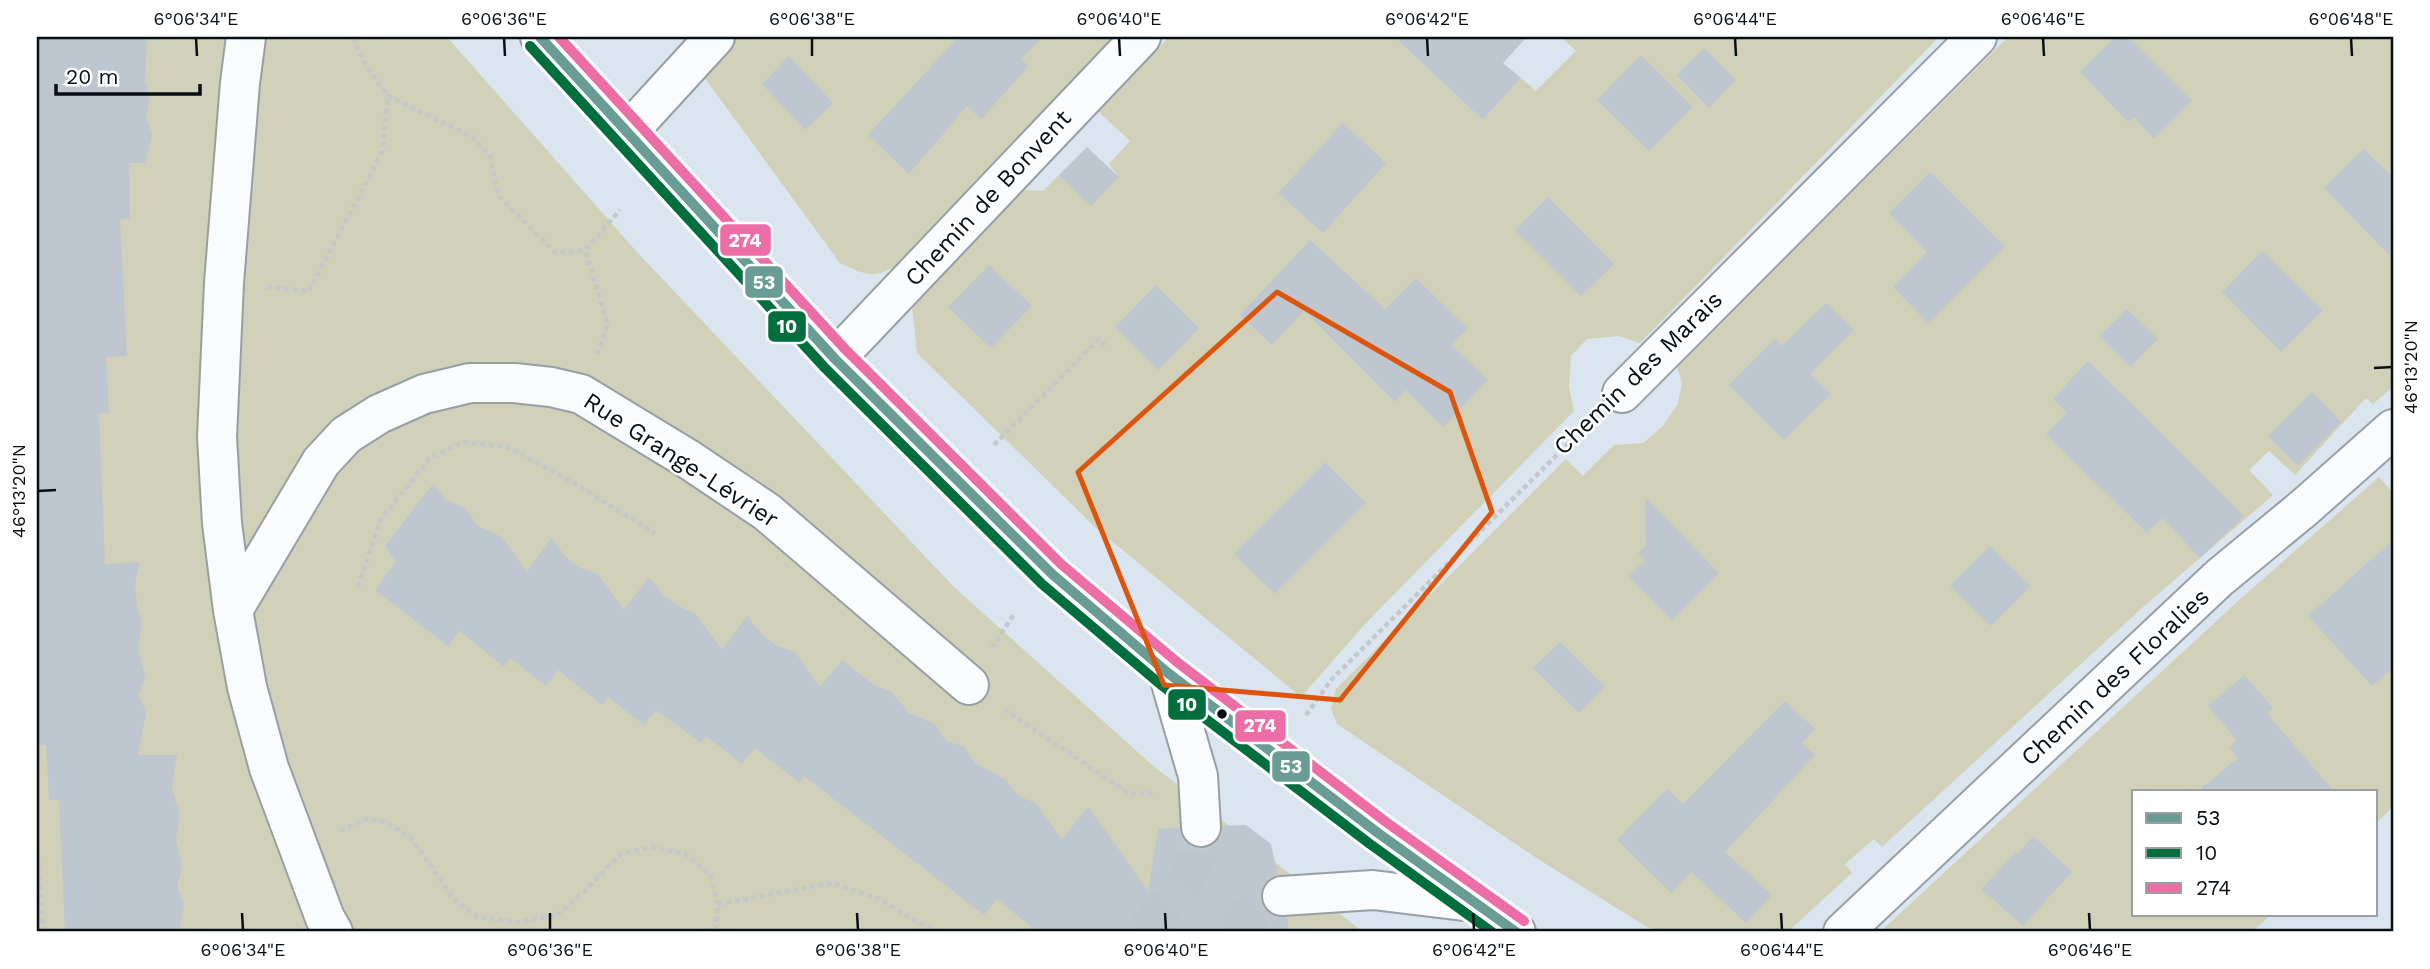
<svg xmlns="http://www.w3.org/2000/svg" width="2430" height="969" viewBox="0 0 2430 969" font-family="'Work Sans',sans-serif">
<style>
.green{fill:#d1d0b9}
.building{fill:#bec7cf}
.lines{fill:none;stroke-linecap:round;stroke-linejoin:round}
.tertiary-tunnel{stroke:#bbc5ce;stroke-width:38;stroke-dasharray:38 19;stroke-linecap:butt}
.minor-casing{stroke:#979fa6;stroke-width:42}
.tertiary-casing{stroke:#979fa6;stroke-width:42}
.primary-casing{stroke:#979fa6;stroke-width:42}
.path{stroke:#c4c8ca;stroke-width:4.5;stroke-dasharray:5 3.5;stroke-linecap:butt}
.minor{stroke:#fafbfd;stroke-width:38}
.tertiary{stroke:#fafbfd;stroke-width:38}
.primary{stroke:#fafbfd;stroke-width:38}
.bus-1-casing{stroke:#fff;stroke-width:16}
.bus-2-casing{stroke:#fff;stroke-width:16}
.bus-3-casing{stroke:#fff;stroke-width:16}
.bus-1{stroke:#699c94;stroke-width:10}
.bus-2{stroke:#006e3d;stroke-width:10}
.bus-3{stroke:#ed6da6;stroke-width:10}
.marked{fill:none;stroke:#dd550c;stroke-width:5;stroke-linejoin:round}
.ticks{fill:none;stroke:#080f14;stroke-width:2.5}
.bus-dot{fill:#080f14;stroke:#fff;stroke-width:2.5}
.labels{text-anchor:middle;stroke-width:5;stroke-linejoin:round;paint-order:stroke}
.street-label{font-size:24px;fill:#080f14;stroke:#fff}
.line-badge{stroke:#fff;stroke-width:2.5}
.badge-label{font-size:19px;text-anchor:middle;font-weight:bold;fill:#fff}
.neatline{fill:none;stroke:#080f14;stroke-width:2.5}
.ticks-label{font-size:18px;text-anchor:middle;fill:#080f14}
</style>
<rect width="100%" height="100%" fill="#dbe5ef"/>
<path class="green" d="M 37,37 L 447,37 L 637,252 L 954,587 L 1150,763 L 1363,932 L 37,932 Z
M 733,37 L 1114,37 L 903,262 C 873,279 871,277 840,263 L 701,73 Z
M 1169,37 L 1394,37 L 1483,120 L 1521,78 L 1536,91 L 1576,51 L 1561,37 L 1939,37 L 1640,343 L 1619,336 L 1587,339 L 1571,356 L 1569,387 L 1574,411 L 1366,623 L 1301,697 L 1097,529 L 917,353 L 912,307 L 1023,190 L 1043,191 L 1059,175 L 1119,177 L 1109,164 L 1130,141 L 1099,112 Z
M 2008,37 L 2289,37 L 2292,39 L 2295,37 L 2393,37 L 2393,387 L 2373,404 L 2366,398 L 2295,475 L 2269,451 L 2249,470 L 2273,495 L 2142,608 L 1882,847 L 1874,839 L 1845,864 L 1852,873 L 1792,928 L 1784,932 L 1661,932 L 1647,927 L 1538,859 L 1337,724 L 1331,709 L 1336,689 L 1566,459 L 1583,476 L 1614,445 L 1643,443 L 1662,427 L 1678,404 L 1682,382 L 1677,367 Z
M 2379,477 L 2393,493 L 2393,807 L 2376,823 L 2376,792 L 2134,792 L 2134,915 L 2271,915 L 2252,932 L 1880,932 L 2238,601 Z"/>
<path class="building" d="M 37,37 L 147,37 L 145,81 L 150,96 L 146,116 L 152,135 L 145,163 L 129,163 L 130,218 L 120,220 L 127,356 L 106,357 L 109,413 L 99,413 L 105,564 L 140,562 L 135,583 L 137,604 L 142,623 L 138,648 L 145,677 L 139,695 L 146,713 L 138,755 L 177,755 L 172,787 L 180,815 L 176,840 L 182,866 L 177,887 L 184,904 L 179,932 L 65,932 L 59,800 L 49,800 L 46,745 L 37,745 Z
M 958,37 L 1042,37 L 1021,59 L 1029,66 L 981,119 L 967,106 L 909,174 L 868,135 Z
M 1394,37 L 1527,37 L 1503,63 L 1521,78 L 1483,120 Z
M 2115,37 L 2128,37 L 2192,101 L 2154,139 L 2134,117 L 2128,122 L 2080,72 Z
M 1704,48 L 1736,80 L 1709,108 L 1677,75 Z
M 1641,55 L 1693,107 L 1649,151 L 1597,100 Z
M 789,56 L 833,103 L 805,130 L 762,84 Z
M 1343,123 L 1386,163 L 1323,233 L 1278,193 Z
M 1087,147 L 1119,177 L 1091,206 L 1059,175 Z
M 2363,149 L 2393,177 L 2393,259 L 2324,188 Z
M 1930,172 L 2005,247 L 1928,323 L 1893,287 L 1927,252 L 1889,213 Z
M 1548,197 L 1614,264 L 1581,296 L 1515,230 Z
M 1310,240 L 1385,309 L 1416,278 L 1468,329 L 1451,345 L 1488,380 L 1443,427 L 1406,390 L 1395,402 L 1304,311 L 1272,345 L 1240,315 Z
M 2262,251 L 2323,310 L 2281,352 L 2222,292 Z
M 989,265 L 1032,306 L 991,348 L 948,307 Z
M 1156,285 L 1199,328 L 1158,370 L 1115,327 Z
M 1826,303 L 1854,330 L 1810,374 L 1831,394 L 1784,440 L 1729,385 L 1775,339 L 1782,346 Z
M 2127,309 L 2158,339 L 2130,367 L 2099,336 Z
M 2088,361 L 2244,516 L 2200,558 L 2162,518 L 2147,533 L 2046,434 L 2067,413 L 2053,399 Z
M 2312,392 L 2341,422 L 2298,466 L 2268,436 Z
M 1325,462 L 1366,503 L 1275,594 L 1234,554 Z
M 433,484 L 446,500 L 465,508 L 478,526 L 502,537 L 527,572 L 551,538 L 566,557 L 580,568 L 598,574 L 624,610 L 649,577 L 663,595 L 679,606 L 696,614 L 722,650 L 747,616 L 761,633 L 777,646 L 795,652 L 820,687 L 842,660 L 874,685 L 892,692 L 909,713 L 935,724 L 947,741 L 965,747 L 975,763 L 1006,780 L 1019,796 L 1037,804 L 1062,840 L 1088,806 L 1148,891 L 1158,829 L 1179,828 L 1183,840 L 1191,846 L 1202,849 L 1214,845 L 1221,836 L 1223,826 L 1246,825 L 1271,844 L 1278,875 L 1269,878 L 1263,886 L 1260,898 L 1264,908 L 1272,915 L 1287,918 L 1289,932 L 1038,932 L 997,899 L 984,915 L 804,776 L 800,783 L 755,748 L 742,764 L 706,736 L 701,743 L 656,710 L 644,725 L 608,697 L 602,705 L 558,670 L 546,686 L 510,658 L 504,667 L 460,631 L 448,646 L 375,590 L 396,562 L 385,546 Z
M 1645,497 L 1719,573 L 1672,621 L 1629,576 L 1645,560 L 1638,553 L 1646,545 Z
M 2393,540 L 2393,668 L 2372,686 L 2308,616 Z
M 1990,546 L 2031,586 L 1991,626 L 1950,586 Z
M 1560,642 L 1605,687 L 1579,713 L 1533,668 Z
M 2244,675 L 2273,708 L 2267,714 L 2335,792 L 2197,792 L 2238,758 L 2229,747 L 2237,740 L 2208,706 Z
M 1785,701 L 1815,729 L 1802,743 L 1815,755 L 1725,852 L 1772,895 L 1746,923 L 1691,872 L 1671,893 L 1617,840 L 1667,789 L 1683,804 Z
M 2033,836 L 2072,872 L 2023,926 L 1981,889 L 2016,852 L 2018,854 Z"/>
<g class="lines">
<path class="tertiary-tunnel" d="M 1145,932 L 1187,878 L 1196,860 L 1201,827
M 1229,932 C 1244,915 1263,906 1282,896"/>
<g class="minor-casing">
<path id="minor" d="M 246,37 L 240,83 L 224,283 L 217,437 L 222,523 L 233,610 L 247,687 L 269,768 L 325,918 L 333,932
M 627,133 L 715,37
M 835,359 L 1141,37
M 1622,393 L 1977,37
M 233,610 L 321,462 L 346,435 L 379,414 L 424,394 L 470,383 L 514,383 L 551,387 L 581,394 L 688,459 L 767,512 L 969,685
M 1843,932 L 2219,578 L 2305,507 L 2393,429"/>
</g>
<g class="tertiary-casing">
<path id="tertiary" d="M 1168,673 L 1198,776 L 1201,827
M 1282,896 L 1373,890 L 1472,902"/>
</g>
<g class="primary-casing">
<path id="primary" d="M 540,37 L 835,359 L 1052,574 L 1168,673 L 1378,833 L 1516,932"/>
</g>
<path class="path" d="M 354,37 C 360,58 375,79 388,96
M 267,287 L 309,291 L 382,152 L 388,96 L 473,137 L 490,156 L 498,195 L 556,253 L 585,250
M 597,354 L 608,324 L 585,250 L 620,210
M 994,445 L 1099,339 L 1107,347
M 358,587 L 381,519 L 431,457 L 463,442 L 508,447 L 572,482 L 655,533
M 992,648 L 1014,614
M 1004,709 L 1130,794 L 1154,793
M 1306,715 L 1332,679 L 1590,422
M 340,831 L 366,819 L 386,822 L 411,838 L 456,902 L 478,917 L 518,922 L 557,915 L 584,892 L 621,854 L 651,847 L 685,854 L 710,874 L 718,904 L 716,932
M 37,842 L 43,932
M 718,904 L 832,883 L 879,899 L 935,932"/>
<use href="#minor" class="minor"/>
<use href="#tertiary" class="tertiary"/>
<use href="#primary" class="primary"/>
<g class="bus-1-casing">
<path id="bus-1" d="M 540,37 L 835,359 L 1052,574 L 1168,673 L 1378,833 L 1516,932"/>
</g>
<g class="bus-2-casing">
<path id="bus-2" d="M 530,46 L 825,368 L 1042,584 L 1160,684 L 1370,844 L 1492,932"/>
</g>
<g class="bus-3-casing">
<path id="bus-3" d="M 559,37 L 845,349 L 1061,564 L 1177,662 L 1386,822 L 1524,921"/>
</g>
<use href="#bus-1" class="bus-1"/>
<use href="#bus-2" class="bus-2"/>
<use href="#bus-3" class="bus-3"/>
</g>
<path class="marked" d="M 1277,292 L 1450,392 L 1492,512 L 1340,700 L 1164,685 L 1078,472 Z"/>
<path class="ticks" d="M 196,38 L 197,56M 504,38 L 505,56M 812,38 L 812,56M 1119,38 L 1120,56M 1427,38 L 1428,56M 1735,38 L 1736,56M 2043,38 L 2044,56M 2351,38 L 2352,56M 2374,368 L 2392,367M 38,491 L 56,490M 242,913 L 243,930M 550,913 L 550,930M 857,913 L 858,930M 1165,913 L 1166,930M 1473,913 L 1474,930M 1781,913 L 1782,930M 2089,913 L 2090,930"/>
<circle class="bus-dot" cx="1222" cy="714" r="6"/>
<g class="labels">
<g class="street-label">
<text transform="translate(988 198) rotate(-47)" y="8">Chemin de Bonvent</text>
<text transform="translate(1638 373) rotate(-44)" y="8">Chemin des Marais</text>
<text transform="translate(681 460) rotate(33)" y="8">Rue Grange-Lévrier</text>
<text transform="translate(2115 677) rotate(-43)" y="8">Chemin des Floralies</text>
</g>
</g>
<g class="line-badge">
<rect x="719" y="223" width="53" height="34" rx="7" fill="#ed6da6"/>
<rect x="744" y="265" width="40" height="34" rx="7" fill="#699c94"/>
<rect x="767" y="310" width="40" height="33" rx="7" fill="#006e3d"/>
<rect x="1167" y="688" width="40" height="33" rx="7" fill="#006e3d"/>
<rect x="1234" y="709" width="53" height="34" rx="7" fill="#ed6da6"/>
<rect x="1271" y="750" width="40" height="33" rx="7" fill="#699c94"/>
</g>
<g class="badge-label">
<text x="745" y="247">274</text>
<text x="764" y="289">53</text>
<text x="787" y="333">10</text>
<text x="1187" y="711">10</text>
<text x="1260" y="732">274</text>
<text x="1291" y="773">53</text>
</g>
<rect width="2430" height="969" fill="none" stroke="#ffffff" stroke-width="77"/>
<rect x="2132" y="790" width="245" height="126" fill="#ffffff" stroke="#9c9fa1" stroke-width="2"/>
<rect x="2146" y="813" width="35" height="10" fill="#699c94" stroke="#9c9fa1" stroke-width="2"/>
<text x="2196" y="825" font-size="21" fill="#080f14">53</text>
<rect x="2146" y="848" width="35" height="10" fill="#006e3d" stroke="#9c9fa1" stroke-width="2"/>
<text x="2196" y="860" font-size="21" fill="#080f14">10</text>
<rect x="2146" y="883" width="35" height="10" fill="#ed6da6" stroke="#9c9fa1" stroke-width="2"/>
<text x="2196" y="895" font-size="21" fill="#080f14">274</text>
<path d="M56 84v10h144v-10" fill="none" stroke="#080f14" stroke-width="3.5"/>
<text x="66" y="84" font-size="21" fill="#080f14" stroke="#ffffff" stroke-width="5" paint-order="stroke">20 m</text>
<rect x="38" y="38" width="2354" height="892" class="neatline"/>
<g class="ticks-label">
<text x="196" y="25">6°06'34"E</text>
<text x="504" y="25">6°06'36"E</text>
<text x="812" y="25">6°06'38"E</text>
<text x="1119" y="25">6°06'40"E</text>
<text x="1427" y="25">6°06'42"E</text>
<text x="1735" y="25">6°06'44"E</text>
<text x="2043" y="25">6°06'46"E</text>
<text x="2351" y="25">6°06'48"E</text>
<text transform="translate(2411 367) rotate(-90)" y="6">46°13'20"N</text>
<text transform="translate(19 491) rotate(-90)" y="6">46°13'20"N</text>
<text x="243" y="956">6°06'34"E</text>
<text x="550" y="956">6°06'36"E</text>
<text x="858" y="956">6°06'38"E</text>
<text x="1166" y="956">6°06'40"E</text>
<text x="1474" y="956">6°06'42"E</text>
<text x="1782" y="956">6°06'44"E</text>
<text x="2090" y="956">6°06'46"E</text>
</g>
</svg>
